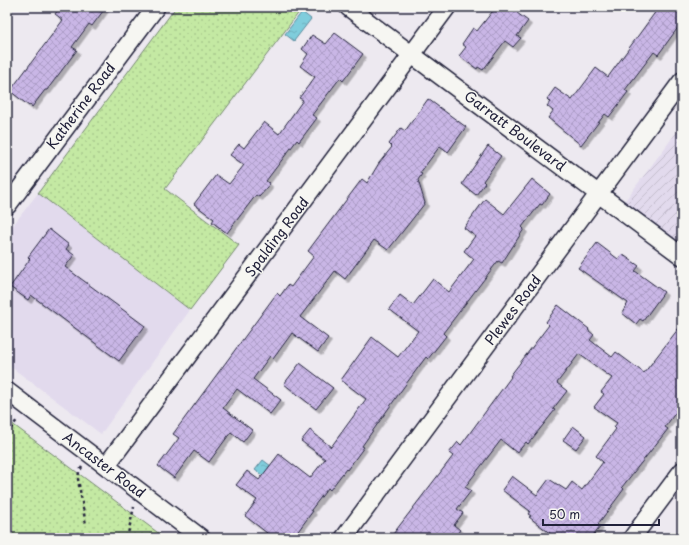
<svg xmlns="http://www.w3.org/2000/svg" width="689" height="545" viewBox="0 0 689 545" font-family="'Playpen Sans',sans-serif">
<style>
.built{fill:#e2daed}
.industrial{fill:url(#industrial-furrows)}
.park{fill:url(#park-dots);stroke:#73866f}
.water{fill:url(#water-ripples);stroke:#5a899c}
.building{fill:url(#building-cross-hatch);stroke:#22223b;filter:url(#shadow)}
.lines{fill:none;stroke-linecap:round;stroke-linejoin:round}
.minor-casing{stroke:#22223b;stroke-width:20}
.path{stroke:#22223b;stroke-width:2.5;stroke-dasharray:3 3;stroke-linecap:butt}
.minor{stroke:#f6f6f2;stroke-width:17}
.labels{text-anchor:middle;stroke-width:3;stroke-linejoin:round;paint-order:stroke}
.street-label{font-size:14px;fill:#22223b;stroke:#f6f6f2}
</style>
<defs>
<pattern id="industrial-furrows" width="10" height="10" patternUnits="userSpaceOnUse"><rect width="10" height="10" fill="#e2daed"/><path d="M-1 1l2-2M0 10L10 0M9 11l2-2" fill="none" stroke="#c2bbcc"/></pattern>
<pattern id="park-dots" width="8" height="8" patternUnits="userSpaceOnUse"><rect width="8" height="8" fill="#c4e9a3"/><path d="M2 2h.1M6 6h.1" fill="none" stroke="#a8c88d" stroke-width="1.8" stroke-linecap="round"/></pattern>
<pattern id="water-ripples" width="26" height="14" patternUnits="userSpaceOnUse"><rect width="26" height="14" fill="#7fcddc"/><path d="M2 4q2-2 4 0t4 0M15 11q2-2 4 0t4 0" fill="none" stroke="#6db0be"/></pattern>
<pattern id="building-cross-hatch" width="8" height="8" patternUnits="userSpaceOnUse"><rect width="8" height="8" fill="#c9b6e6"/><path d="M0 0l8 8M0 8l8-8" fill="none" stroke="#ac9cc6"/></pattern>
<filter id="shadow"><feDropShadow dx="3.5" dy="3.5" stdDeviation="0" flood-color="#0004"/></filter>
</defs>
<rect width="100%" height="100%" fill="#ede9f0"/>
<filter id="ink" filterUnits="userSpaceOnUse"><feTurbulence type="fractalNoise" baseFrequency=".025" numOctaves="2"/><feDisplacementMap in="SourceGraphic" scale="8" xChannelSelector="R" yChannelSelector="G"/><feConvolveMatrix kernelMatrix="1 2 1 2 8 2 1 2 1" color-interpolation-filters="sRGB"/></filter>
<g filter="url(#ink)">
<path class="built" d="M 38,193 L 190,310 L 101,434 L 7,364 L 7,233 Z"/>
<path class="industrial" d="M 682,125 L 682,246 L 624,202 Z"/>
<path class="park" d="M 176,7 L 303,7 L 165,189 L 239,245 L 190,310 L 38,193 Z
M 7,420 L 165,538 L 7,538 Z"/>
<path class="water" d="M 302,12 L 311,19 L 294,41 L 285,34 Z
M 263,460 L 284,476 L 277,486 L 255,470 Z"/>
<path class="building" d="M 60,7 L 106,7 L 92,26 L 89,24 L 72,47 L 77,50 L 47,90 L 45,90 L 32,107 L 30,104 L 29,106 L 10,91 L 63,20 L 55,14 Z
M 496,7 L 509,7 L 528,21 L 517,36 L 521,38 L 513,47 L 505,41 L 483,70 L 478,67 L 477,69 L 459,56 L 466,47 L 462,44 L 473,28 L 477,31 Z
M 659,7 L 682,7 L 682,22 L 658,55 L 654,52 L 625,90 L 628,92 L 609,117 L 605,114 L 581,145 L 548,118 L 553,111 L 547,106 L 550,102 L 547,99 L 555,88 L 572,100 L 596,68 L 608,77 Z
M 335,33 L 363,54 L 343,81 L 340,78 L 312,115 L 317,118 L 299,142 L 297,140 L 266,181 L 269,183 L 268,187 L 259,197 L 256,195 L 227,233 L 212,222 L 214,219 L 194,204 L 216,175 L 229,184 L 244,165 L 230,155 L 239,144 L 244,148 L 264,122 L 279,134 L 303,100 L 299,98 L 315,77 L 300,66 L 308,54 L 302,49 L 312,35 L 326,44 Z
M 428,99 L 466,127 L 448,152 L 440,146 L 420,173 L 422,174 L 418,180 L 425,203 L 388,250 L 374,240 L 345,279 L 335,271 L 300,317 L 328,338 L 318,352 L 292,333 L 273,359 L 270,356 L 253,379 L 281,400 L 270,414 L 237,389 L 223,408 L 252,430 L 243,442 L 231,432 L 209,462 L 194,451 L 174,478 L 158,466 L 179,438 L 173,434 L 277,293 L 280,296 L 288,285 L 291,287 L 314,256 L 308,251 L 362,179 L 367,183 L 379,163 L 392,147 L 389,144 L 401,128 L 405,131 Z
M 488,146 L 501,156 L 483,181 L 485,183 L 476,195 L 462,184 Z
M 532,179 L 550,194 L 542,205 L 540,204 L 522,227 L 524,229 L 502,263 L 498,261 L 443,333 L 446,336 L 428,359 L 426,357 L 403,388 L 362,446 L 364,447 L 347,470 L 346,469 L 330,490 L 328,488 L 311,510 L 313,511 L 293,538 L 263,538 L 267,533 L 245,516 L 257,500 L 236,485 L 247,471 L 259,480 L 279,454 L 310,478 L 325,459 L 301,441 L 310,430 L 331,447 L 366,399 L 341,380 L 364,348 L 372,337 L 398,357 L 418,331 L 389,309 L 400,295 L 413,305 L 433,279 L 449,292 L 474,259 L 464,251 L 475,236 L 464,228 L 485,199 L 504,214 Z
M 49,229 L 69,245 L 66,249 L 74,255 L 65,267 L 145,326 L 119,361 L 31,295 L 28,300 L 10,287 L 30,259 L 28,257 Z
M 597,243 L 618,259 L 622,254 L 639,266 L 635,271 L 664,292 L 643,321 L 640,319 L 636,324 L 622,313 L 628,303 L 578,268 Z
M 558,305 L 589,329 L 588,330 L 594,335 L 590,340 L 612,357 L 616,352 L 644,373 L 682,324 L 682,404 L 665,427 L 668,429 L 622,487 L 624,489 L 598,524 L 600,526 L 591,538 L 556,538 L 529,517 L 531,516 L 528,514 L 530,511 L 502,490 L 512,476 L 537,495 L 549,479 L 566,490 L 572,482 L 582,490 L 603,462 L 596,456 L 616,429 L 614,427 L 617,423 L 594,407 L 604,394 L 601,392 L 612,378 L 579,354 L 557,383 L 567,391 L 553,409 L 555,410 L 528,444 L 526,442 L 517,453 L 501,440 L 465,487 L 471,491 L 457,509 L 463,513 L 454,525 L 460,530 L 454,538 L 390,538 L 453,456 L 449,453 L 458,442 L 461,445 L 511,377 L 510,376 L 549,325 L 546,322 Z
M 300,363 L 333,388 L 316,409 L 284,384 Z
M 573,426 L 586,436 L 576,449 L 563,440 Z"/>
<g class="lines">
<g class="minor-casing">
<path id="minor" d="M 348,7 L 682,256
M 7,206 L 156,7
M 7,391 L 201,538
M 106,466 L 447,7
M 344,538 L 682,81
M 632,538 L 682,471"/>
</g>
<path class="path" d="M 7,433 L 18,419
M 82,467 L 79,472 L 78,479 L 86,525
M 127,538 L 134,507"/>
<use href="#minor" class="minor"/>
</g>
</g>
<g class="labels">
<g class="street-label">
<text transform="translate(81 106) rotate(-53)" y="5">Katherine Road</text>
<text transform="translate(515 131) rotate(37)" y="5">Garratt Boulevard</text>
<text transform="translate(277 237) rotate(-53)" y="5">Spalding Road</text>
<text transform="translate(513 310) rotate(-53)" y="5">Plewes Road</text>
<text transform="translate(104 465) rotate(37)" y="5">Ancaster Road</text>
</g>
</g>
<rect width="689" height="545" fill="none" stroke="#f6f6f2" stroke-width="24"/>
<rect x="12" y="12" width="665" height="521" fill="none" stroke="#22223b" stroke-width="1.5" filter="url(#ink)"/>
<path d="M543 519v6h116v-6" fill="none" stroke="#22223b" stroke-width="2"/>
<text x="549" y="519" font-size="12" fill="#22223b" stroke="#f6f6f2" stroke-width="3" paint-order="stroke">50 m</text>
</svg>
